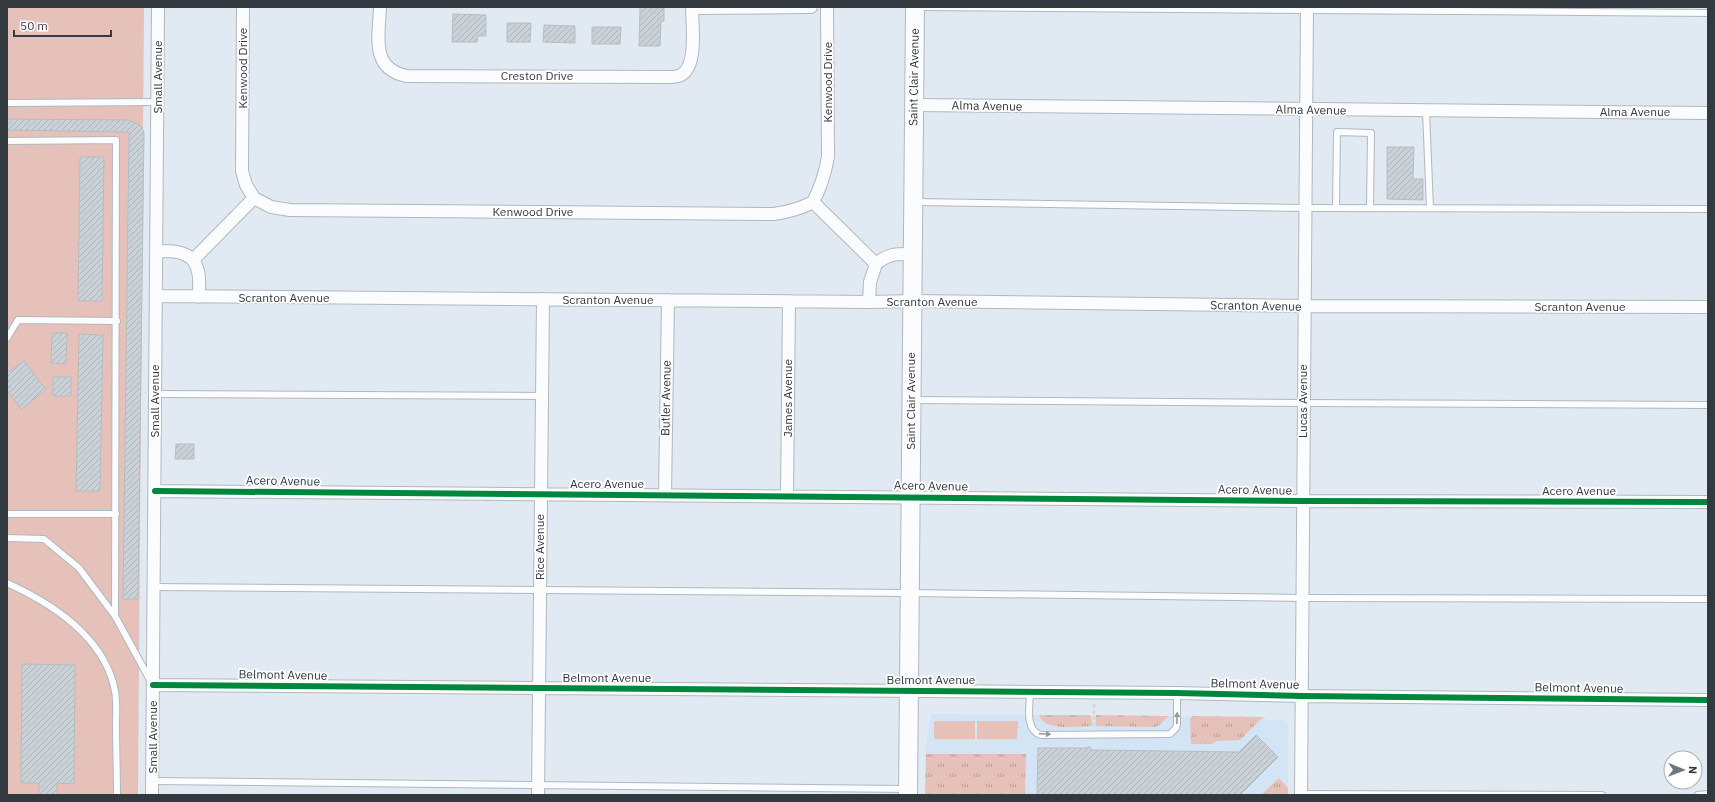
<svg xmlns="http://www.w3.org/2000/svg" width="1715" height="802" viewBox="0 0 1715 802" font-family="'IBM Plex Sans',sans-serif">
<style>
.built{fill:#d3e4f4}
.grass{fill:url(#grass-tufts)}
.garden{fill:#e6c1b9}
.building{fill:url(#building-hatch);stroke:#b6bdc3}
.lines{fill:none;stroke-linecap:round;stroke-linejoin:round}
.lane-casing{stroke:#b2b8bf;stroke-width:8}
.street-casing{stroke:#b2b8bf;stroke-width:14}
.secondary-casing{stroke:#b2b8bf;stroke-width:20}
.path{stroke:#d4d7d9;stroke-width:2.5;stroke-dasharray:4 2;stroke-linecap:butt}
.lane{stroke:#fafcfd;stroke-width:6}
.street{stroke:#fafcfd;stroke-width:12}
.secondary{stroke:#fafcfd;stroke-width:18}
.cycleway-casing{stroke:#fff;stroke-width:8}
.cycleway{stroke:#00873e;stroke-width:6}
.oneway{fill:#969a9e}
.labels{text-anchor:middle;stroke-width:3.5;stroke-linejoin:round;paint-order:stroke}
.street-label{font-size:12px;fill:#32393f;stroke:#fff}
</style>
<defs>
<pattern id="grass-tufts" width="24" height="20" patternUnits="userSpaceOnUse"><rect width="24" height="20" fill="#e6c1b9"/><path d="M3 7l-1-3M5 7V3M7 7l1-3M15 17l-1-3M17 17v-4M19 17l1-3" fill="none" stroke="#bb9e98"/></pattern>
<pattern id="building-hatch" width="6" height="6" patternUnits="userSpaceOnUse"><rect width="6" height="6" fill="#cad2d8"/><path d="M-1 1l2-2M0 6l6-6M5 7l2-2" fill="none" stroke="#aeb5ba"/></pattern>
</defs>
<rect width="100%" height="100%" fill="#e1eaf2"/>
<path class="built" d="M 931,714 L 1263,717 L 1267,720 L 1284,720 L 1288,724 L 1288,795 L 925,795 L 926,744 Z"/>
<path class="grass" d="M 1039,715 L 1091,715 L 1092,726 C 1077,726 1044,732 1039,715 Z
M 1096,715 L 1168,716 L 1160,725 L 1155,727 L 1096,726 Z
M 1193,716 L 1263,717 L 1240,740 L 1217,741 L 1212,744 L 1191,744 L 1190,719 Z
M 926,754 L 1026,754 L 1025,795 L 925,795 Z
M 1279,778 L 1288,788 L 1288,795 L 1261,795 Z"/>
<path class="garden" d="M 7,7 L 144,7 L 138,795 L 7,795 Z
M 934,721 L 975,721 L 975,739 L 934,739 Z
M 977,721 L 1018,721 L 1017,739 L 977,739 Z"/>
<path class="building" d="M 640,7 L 664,8 L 664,21 L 661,21 L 660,46 L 639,46 Z
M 453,14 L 486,15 L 486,36 L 478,36 L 477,42 L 452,42 Z
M 507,23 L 531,23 L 530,42 L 507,42 Z
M 544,25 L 575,26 L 575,43 L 543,42 Z
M 592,27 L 621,27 L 620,44 L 592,44 Z
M 7,119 L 129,120 L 141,126 L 144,132 L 138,599 L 123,599 L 129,132 L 7,130 Z
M 1387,147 L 1414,147 L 1413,179 L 1423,179 L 1423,200 L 1387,199 Z
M 80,157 L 104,157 L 102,301 L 78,301 Z
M 52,333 L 67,333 L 66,364 L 51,363 Z
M 79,334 L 103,335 L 100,491 L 76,491 Z
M 24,361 L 46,390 L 21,409 L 7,390 L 7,373 Z
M 53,377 L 71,377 L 71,396 L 53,396 Z
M 176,444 L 194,444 L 194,459 L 175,459 Z
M 22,664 L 75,665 L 74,784 L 57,783 L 57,795 L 39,795 L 39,783 L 21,783 Z
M 1256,735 L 1278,757 L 1240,795 L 1037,795 L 1038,748 L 1084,748 L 1090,747 L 1091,750 L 1239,752 Z"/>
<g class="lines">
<g class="lane-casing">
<path id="lane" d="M 917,7 L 1708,13
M 7,103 L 158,102
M 1426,111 L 1430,208
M 7,141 L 116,140 L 115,616 L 150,680
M 915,202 L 1305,208 L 1708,209
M 1336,208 L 1337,132 L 1371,133 L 1370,208
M 7,338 L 18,320 L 117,321
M 155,394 L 543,396
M 913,400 L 1303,403 L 1708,405
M 7,514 L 116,514
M 7,538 L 44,539 L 79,568 L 115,616
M 7,583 C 53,604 105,638 115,691 C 117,701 116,714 116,725 C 116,748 117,772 117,795
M 154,587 L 910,593 L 1302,598 L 1708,599
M 1030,692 C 1030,705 1024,730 1041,735 L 1170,734 L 1176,728 L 1177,724 L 1177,693
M 152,781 L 907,789
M 1301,794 L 1602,795
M 1698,795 L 1708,794"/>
</g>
<g class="street-casing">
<path id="street" d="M 380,7 C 379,36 370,69 407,76 L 669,77 C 673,77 677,77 681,75 C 698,66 692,23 692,7
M 692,8 L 811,7
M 914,105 L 1708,113
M 254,198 L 271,207 L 290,210 L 774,214 C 788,212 800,209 813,202 L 876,264 C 889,253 896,254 913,254
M 813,202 C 821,187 825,174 828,157 L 827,7
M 156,251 C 170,251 183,250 193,260
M 156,296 L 869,302 L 912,301 L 1304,306 L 1708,307
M 199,297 C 199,284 201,271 193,260 L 254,198 L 246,185 L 242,171 L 243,7
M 869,302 L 870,282 L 876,264
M 155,491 L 1303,501 L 1708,502
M 665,495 L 668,300
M 787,496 L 789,301
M 153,685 L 1177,693 L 1302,696 L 1708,700
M 152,795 L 158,7
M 538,795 L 543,299
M 1301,795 L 1307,7"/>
</g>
<g class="secondary-casing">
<path id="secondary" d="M 908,795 L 915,7"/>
</g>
<path class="path" d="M 1094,726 L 1094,703"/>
<use href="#lane" class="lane"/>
<use href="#street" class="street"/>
<use href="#secondary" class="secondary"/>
<g class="cycleway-casing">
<path id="cycleway" d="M 155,491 L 1303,501 L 1708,502
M 153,685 L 1177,693 L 1302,696 L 1708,700"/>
</g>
<use href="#cycleway" class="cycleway"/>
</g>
<defs><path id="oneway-solid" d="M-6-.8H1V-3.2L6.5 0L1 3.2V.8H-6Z"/></defs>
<g class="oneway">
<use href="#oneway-solid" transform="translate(1177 718) rotate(-89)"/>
<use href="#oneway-solid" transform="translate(1045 734) rotate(3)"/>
</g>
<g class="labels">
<g class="street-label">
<text transform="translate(243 68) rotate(-90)" y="4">Kenwood Drive</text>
<text x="537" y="80">Creston Drive</text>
<text transform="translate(158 77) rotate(-90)" y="4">Small Avenue</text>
<text transform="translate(914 77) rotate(-89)" y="4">Saint Clair Avenue</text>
<text transform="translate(828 82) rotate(-90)" y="4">Kenwood Drive</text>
<text transform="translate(987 106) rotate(1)" y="4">Alma Avenue</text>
<text transform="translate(1311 110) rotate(1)" y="4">Alma Avenue</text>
<text x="1635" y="116">Alma Avenue</text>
<text x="533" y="216">Kenwood Drive</text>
<text x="284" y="302">Scranton Avenue</text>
<text x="608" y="304">Scranton Avenue</text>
<text x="932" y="306">Scranton Avenue</text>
<text transform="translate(1256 306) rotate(1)" y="4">Scranton Avenue</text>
<text x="1580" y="311">Scranton Avenue</text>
<text transform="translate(666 398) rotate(-89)" y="4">Butler Avenue</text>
<text transform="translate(788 398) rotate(-90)" y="4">James Avenue</text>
<text transform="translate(155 401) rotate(-90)" y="4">Small Avenue</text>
<text transform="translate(911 401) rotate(-90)" y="4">Saint Clair Avenue</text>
<text transform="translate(1303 401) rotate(-90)" y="4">Lucas Avenue</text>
<text transform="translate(283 481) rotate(1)" y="4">Acero Avenue</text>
<text x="607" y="488">Acero Avenue</text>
<text transform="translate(931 486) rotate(1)" y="4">Acero Avenue</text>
<text transform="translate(1255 490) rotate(1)" y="4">Acero Avenue</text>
<text x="1579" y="495">Acero Avenue</text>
<text transform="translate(540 547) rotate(-90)" y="4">Rice Avenue</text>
<text transform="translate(283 675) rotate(1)" y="4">Belmont Avenue</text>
<text x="607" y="682">Belmont Avenue</text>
<text x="931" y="684">Belmont Avenue</text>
<text transform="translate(1255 684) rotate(1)" y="4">Belmont Avenue</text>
<text transform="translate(1579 688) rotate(1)" y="4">Belmont Avenue</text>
<text transform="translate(153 737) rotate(-90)" y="4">Small Avenue</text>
</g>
</g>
<rect width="1715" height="802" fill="none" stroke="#32393f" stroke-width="16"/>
<g transform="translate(1683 770) rotate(91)"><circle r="19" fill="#ffffff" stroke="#adb0b2"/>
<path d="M0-3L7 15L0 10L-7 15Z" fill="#6f777e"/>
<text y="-6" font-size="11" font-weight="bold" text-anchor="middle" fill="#32393f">N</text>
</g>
<path d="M14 30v6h97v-6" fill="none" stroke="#32393f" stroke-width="2"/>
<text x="20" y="30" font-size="12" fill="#32393f" stroke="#ffffff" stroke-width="3" paint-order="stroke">50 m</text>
</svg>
